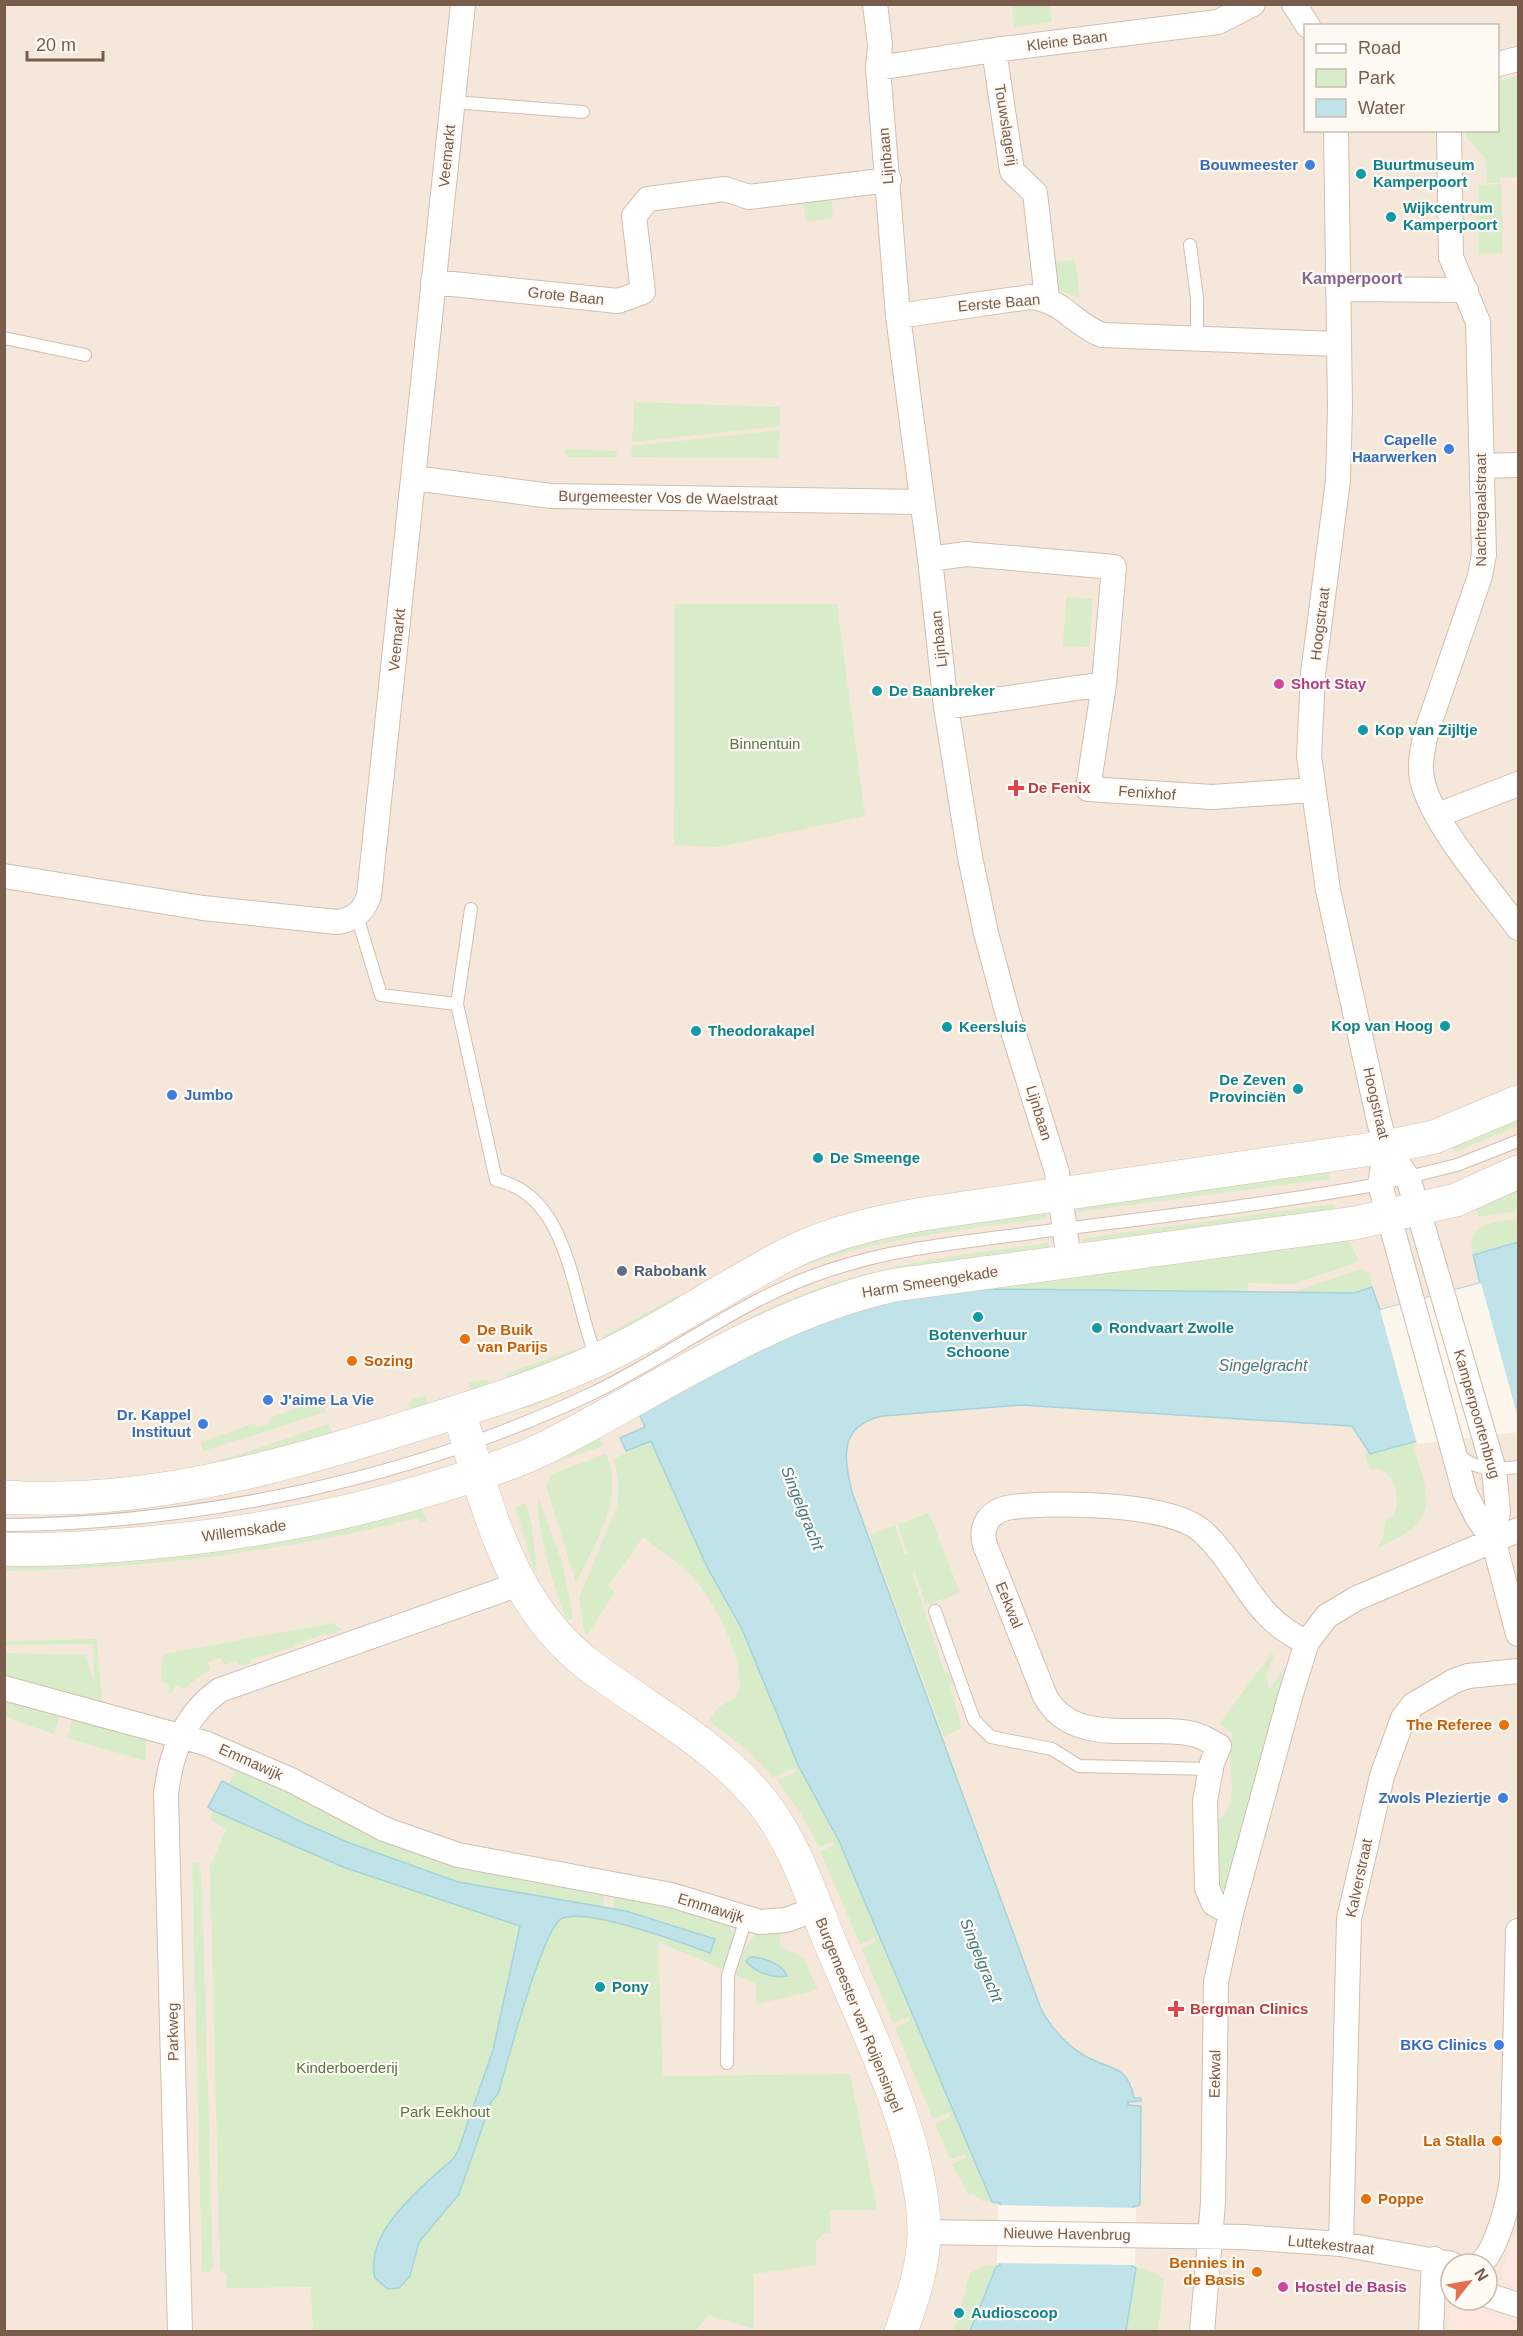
<svg xmlns="http://www.w3.org/2000/svg" width="1523" height="2336" viewBox="0 0 1523 2336" font-family="Helvetica,sans-serif">
<style>
.residential{fill:#f5e8da;fill-rule:evenodd}
.commercial{fill:#fde8e0}
.green{fill:#d8ecc9;fill-rule:evenodd}
.water{fill:#bfe3e8;stroke:#a5d3da;stroke-width:1.5}
.pier{fill:#fdf6ec}
.lines{fill:none;stroke-linecap:round;stroke-linejoin:round}
.lane-casing{stroke:#d1beb0;stroke-width:14}
.street-casing{stroke:#d1beb0;stroke-width:26}
.secondary-casing{stroke:#d6c0b0;stroke-width:34}
.lane{stroke:#fff;stroke-width:12}
.street{stroke:#fff;stroke-width:24}
.secondary{stroke:#fff;stroke-width:33}
.shop-dot{fill:#3f7fe0;stroke:#fffaf3;stroke-width:2}
.culture-dot{fill:#0f9aa8;stroke:#fffaf3;stroke-width:2}
.hotel-dot{fill:#d1479c;stroke:#fffaf3;stroke-width:2}
.health-dot{fill:#e0444e;stroke:#fffaf3;stroke-width:2}
.service-dot{fill:#5c6f8a;stroke:#fffaf3;stroke-width:2}
.food-dot{fill:#e8710a;stroke:#fffaf3;stroke-width:2}
.labels{text-anchor:middle;stroke-width:4.5;stroke-linejoin:round;paint-order:stroke}
.street-label{font-size:15px;fill:#7a5c4d;stroke:#fffaf3}
.shop-label{font-size:15px;font-weight:bold;fill:#366cbe;stroke:#fffaf3;text-anchor:end}
.culture-label{font-size:15px;font-weight:bold;fill:#0d838f;stroke:#fffaf3;text-anchor:start}
.hotel-label{font-size:15px;font-weight:bold;fill:#b23c85;stroke:#fffaf3;text-anchor:start}
.park-label{font-size:15px;fill:#537a41;stroke:#fffaf3}
.health-label{font-size:15px;font-weight:bold;fill:#be3a42;stroke:#fffaf3;text-anchor:start}
.service-label{font-size:15px;font-weight:bold;fill:#4e5e75;stroke:#fffaf3;text-anchor:start}
.food-label{font-size:15px;font-weight:bold;fill:#c56008;stroke:#fffaf3;text-anchor:start}
.neighbourhood-label{font-size:16px;font-weight:bold;fill:#846695;stroke:#fffaf3}
.water-label{font-size:16px;font-style:italic;fill:#437c86;stroke:#fffaf3}
</style>
<rect width="100%" height="100%" fill="#fdf6ec"/>
<path class="residential" d="M 5,5 L 1518,5 L 1518,2331 L 5,2331 ZM 1306,26 L 1498,26 L 1498,130 L 1306,130 ZM 1451,2264 L 1487,2264 L 1487,2300 L 1451,2300 Z"/>
<path class="commercial" d="M 1518,2225 L 1518,2288 L 1509,2286 L 1503,2280 L 1502,2269 Z
M 1452,2300 L 1518,2324 L 1518,2331 L 1448,2331 Z"/>
<path class="green" d="M 1012,5 L 1050,5 L 1052,22 L 1014,27 Z
M 1518,76 L 1518,177 L 1500,178 L 1500,183 L 1487,183 L 1485,158 L 1467,138 L 1466,131 L 1498,130 L 1498,81 Z
M 1501,184 L 1503,253 L 1479,254 L 1478,185 Z
M 831,197 L 833,218 L 806,222 L 803,201 Z
M 1075,260 L 1080,297 L 1076,297 L 1058,289 L 1055,262 Z
M 634,402 L 780,407 L 780,426 L 632,442 Z
M 780,430 L 778,458 L 631,457 L 632,446 Z
M 564,449 L 617,451 L 616,457 L 566,457 Z
M 1066,597 L 1093,599 L 1089,647 L 1063,646 Z
M 675,604 L 837,604 L 865,816 L 718,847 L 674,845 Z
M 1518,1113 L 1518,1126 L 1457,1151 L 1454,1150 L 1452,1143 Z
M 1329,1166 L 1329,1179 L 1077,1212 L 1076,1200 Z
M 1518,1179 L 1518,1211 L 1479,1217 L 1474,1205 Z
M 1334,1204 L 1339,1216 L 1084,1243 L 1082,1241 L 1085,1238 Z
M 1048,1206 L 1047,1218 C 954,1231 867,1239 780,1275 C 742,1296 545,1413 518,1409 L 517,1403 L 802,1254 Z
M 1518,1219 L 1518,1242 L 1473,1255 C 1464,1223 1495,1222 1518,1219 Z
M 1343,1230 L 1358,1259 L 1355,1263 L 1294,1284 L 1248,1283 L 1247,1293 L 989,1289 L 930,1292 Z
M 1048,1243 L 1050,1251 L 730,1329 C 834,1268 932,1259 1048,1243 Z
M 1361,1269 L 1370,1273 L 1372,1287 L 1354,1293 L 1297,1293 L 1297,1291 Z
M 679,1295 L 683,1303 L 606,1345 L 602,1337 Z
M 582,1347 L 585,1354 L 509,1381 L 506,1373 Z
M 482,1380 L 487,1380 L 492,1387 L 409,1411 L 409,1404 L 413,1399 L 425,1396 L 427,1404 L 471,1391 L 468,1383 Z
M 322,1399 L 326,1412 L 203,1451 L 201,1442 L 255,1423 L 257,1428 L 270,1423 L 269,1418 Z
M 329,1424 L 332,1433 L 191,1477 L 5,1488 L 4,1479 C 66,1485 127,1481 188,1468 C 236,1458 283,1439 329,1424 Z
M 597,1432 L 603,1446 L 541,1467 Z
M 651,1440 L 707,1567 L 742,1629 L 798,1765 L 839,1841 L 992,2202 L 982,2201 L 972,2194 L 969,2196 L 952,2164 L 967,2157 L 965,2154 L 950,2159 L 935,2124 L 950,2117 L 949,2113 L 933,2119 L 895,2028 L 910,2021 L 908,2017 L 893,2024 L 862,1949 L 876,1942 L 875,1938 L 860,1944 L 820,1851 L 834,1846 L 833,1842 L 819,1847 L 800,1812 L 777,1780 L 796,1772 L 794,1768 L 773,1777 L 747,1750 L 709,1721 L 717,1708 L 736,1697 C 751,1669 714,1601 694,1579 C 679,1562 660,1551 643,1537 L 608,1586 L 615,1592 L 587,1635 L 584,1630 L 579,1598 L 617,1506 L 619,1484 L 614,1459 Z
M 1413,1442 C 1428,1501 1445,1518 1377,1548 L 1383,1538 L 1385,1521 L 1394,1514 C 1402,1496 1393,1465 1370,1469 L 1365,1454 Z
M 606,1454 C 626,1498 594,1544 576,1583 L 546,1486 L 552,1474 Z
M 539,1499 L 562,1562 L 573,1618 L 568,1621 C 557,1601 533,1518 539,1499 Z
M 526,1503 L 532,1526 L 537,1572 L 534,1570 L 515,1507 Z
M 421,1507 L 427,1521 L 420,1523 L 418,1518 C 280,1552 147,1569 5,1571 L 5,1554 Z
M 929,1513 L 960,1593 L 926,1605 L 915,1572 L 912,1573 L 945,1674 L 949,1673 L 953,1684 L 950,1686 L 962,1728 L 944,1737 L 870,1535 L 895,1525 L 905,1555 L 908,1554 L 898,1524 Z
M 333,1623 L 343,1630 L 328,1635 L 327,1633 L 294,1645 L 294,1647 L 250,1660 L 251,1663 L 242,1666 L 236,1661 L 224,1665 L 221,1658 L 208,1662 L 210,1669 L 183,1689 L 176,1685 L 171,1694 L 167,1693 L 169,1684 L 160,1681 L 164,1654 Z
M 97,1639 L 102,1704 L 5,1678 L 5,1653 L 86,1655 L 94,1684 L 93,1644 L 5,1645 L 5,1641 Z
M 1271,1654 L 1274,1655 L 1266,1676 L 1270,1689 L 1285,1666 L 1226,1889 L 1217,1886 L 1214,1823 C 1247,1806 1222,1759 1233,1734 L 1219,1724 Z
M 4,1696 L 60,1714 L 54,1734 L 5,1717 Z
M 73,1717 L 146,1737 L 146,1761 L 67,1738 Z
M 233,1761 L 313,1803 L 605,1887 L 603,1907 C 555,1899 506,1895 459,1882 C 379,1860 301,1824 229,1784 L 235,1772 L 229,1769 Z
M 214,1811 L 230,1819 L 472,1895 L 656,1925 L 658,1939 L 659,1936 L 709,1953 L 715,1939 L 659,1920 L 613,1909 L 615,1888 L 729,1923 L 734,1937 L 722,1969 L 658,1942 L 663,2076 L 850,2074 L 877,2210 L 830,2210 L 830,2233 L 824,2233 L 816,2242 L 816,2265 L 754,2274 L 754,2329 L 708,2315 L 695,2332 L 313,2331 L 311,2287 L 227,2288 L 227,2275 L 220,2270 L 210,1866 L 226,1830 L 210,1819 Z
M 199,1862 L 202,1886 L 213,2267 L 209,2272 L 202,2272 L 192,1863 Z
M 758,1931 L 781,1934 L 780,1946 L 804,1958 L 818,1990 L 756,2004 L 756,1984 L 736,1975 L 745,1948 ZM 759,1957 L 781,1967 L 787,1975 L 774,1977 L 753,1968 L 748,1958 Z
M 994,2265 L 996,2267 L 970,2331 L 952,2332 L 962,2314 L 961,2308 L 970,2273 L 982,2267 Z
M 1136,2268 L 1147,2269 L 1164,2279 L 1158,2331 L 1126,2332 Z"/>
<path class="water" d="M 1518,1242 L 1518,1429 L 1413,1442 L 1370,1454 L 1352,1426 L 1021,1405 L 883,1416 C 838,1425 844,1458 852,1492 L 1041,2009 C 1052,2029 1065,2044 1085,2056 C 1109,2070 1127,2063 1134,2098 L 1141,2098 L 1141,2101 L 1128,2102 L 1128,2105 L 1141,2106 L 1140,2205 L 1133,2207 L 1132,2266 L 1136,2268 L 1126,2331 L 970,2331 L 996,2267 L 1000,2265 L 1000,2203 L 992,2202 L 839,1841 L 798,1765 L 742,1629 L 707,1567 L 651,1441 L 626,1451 L 620,1438 L 645,1427 L 636,1407 L 799,1323 L 930,1292 L 989,1289 L 1354,1293 L 1372,1287 L 1380,1310 L 1480,1283 L 1473,1255 Z
M 222,1781 L 297,1820 L 347,1842 L 458,1882 L 626,1911 L 715,1939 L 710,1953 C 683,1943 583,1906 561,1919 C 542,1930 506,2067 498,2094 L 491,2102 L 459,2194 L 419,2242 L 410,2276 L 399,2288 L 388,2289 L 375,2278 C 363,2232 424,2185 453,2159 L 458,2151 L 493,2050 L 520,1926 L 343,1867 L 214,1811 L 208,1807 Z
M 750,1957 C 763,1957 783,1964 787,1976 C 774,1979 754,1972 746,1961 Z"/>
<path class="pier" d="M 1481,1283 L 1518,1418 L 1518,1432 L 1417,1444 L 1380,1310 Z
M 998,2205 L 1136,2208 L 1135,2265 L 997,2263 Z"/>
<g class="lines">
<g class="lane-casing">
<path id="lane" d="M 453,102 L 583,112
M 1190,245 L 1197,298 L 1197,339
M 4,338 L 85,355
M 357,916 L 381,995 L 457,1004 L 496,1180 C 571,1195 572,1301 597,1359
M 457,1004 L 471,909
M 1457,1454 C 1477,1471 1494,1470 1518,1467
M 4,1525 C 200,1524 413,1478 591,1394 C 673,1355 745,1296 833,1269 C 897,1248 964,1242 1031,1233 C 1147,1218 1265,1205 1380,1184 L 1457,1165 L 1518,1141
M 935,1611 L 974,1720 L 991,1737 L 1052,1749 L 1079,1766 L 1211,1769
M 727,2063 L 728,1975 L 746,1919"/>
</g>
<g class="street-casing">
<path id="street" d="M 875,4 L 880,45 L 878,68 L 898,316 L 930,559 L 946,707 L 970,857 L 986,933 L 1008,1015 L 1057,1172 L 1069,1261
M 1294,4 L 1308,26
M 994,50 L 1012,171 L 1035,193 L 1047,298
M 1498,64 L 1518,59
M 878,68 L 994,50 L 1218,22 L 1253,4
M 1336,130 L 1340,408 L 1338,480 L 1313,674 L 1309,756 L 1328,890 L 1379,1121 L 1386,1147 L 1408,1178 L 1418,1210 L 1494,1470 L 1498,1511 L 1493,1539
M 1449,130 L 1451,257 L 1478,322 L 1484,554 L 1480,576 L 1426,733 C 1423,748 1419,764 1422,779 C 1432,825 1490,889 1518,928
M 433,282 L 618,301 L 643,292 L 634,216 L 648,199 L 725,189 L 749,197 L 889,180
M 1339,289 L 1466,290
M 898,316 L 1030,297 C 1064,300 1073,324 1102,335 L 1338,344
M 1482,466 L 1518,465
M 414,478 L 551,496 L 922,502
M 930,559 L 966,554 L 1114,567 L 1104,684 L 1088,789 L 1212,797 L 1313,790
M 946,707 L 1104,684
M 1438,815 L 1518,784
M 4,876 L 203,908 L 337,922 C 354,920 363,912 369,896 L 463,4
M 1386,1147 L 1380,1184 L 1465,1493 L 1477,1517 L 1493,1539 L 1518,1634
M 4,1688 L 205,1743 L 291,1780 L 384,1829 L 458,1855 L 671,1895 L 760,1922 L 786,1920 L 816,1909
M 1231,1913 L 1214,1904 L 1207,1888 L 1205,1801 L 1212,1763 L 1219,1746 C 1211,1742 1202,1736 1193,1734 C 1145,1723 1073,1749 1045,1696 L 985,1545 C 979,1524 991,1510 1012,1507 C 1054,1502 1171,1502 1203,1532 C 1243,1569 1252,1619 1307,1642
M 924,2232 L 1243,2237 L 1341,2244 L 1452,2264
M 1341,2244 L 1349,1919 L 1382,1776 L 1403,1718 L 1413,1705 L 1454,1681 L 1468,1676 L 1518,1671
M 1480,2264 C 1497,2250 1509,2201 1512,2179 L 1518,1931
M 1487,2295 L 1518,2305
M 180,2332 L 166,1794 C 171,1753 184,1715 220,1690 L 519,1584
M 1202,2332 L 1213,2203 L 1216,1982 L 1231,1913 L 1290,1697 L 1307,1642 L 1327,1616 L 1357,1598 L 1518,1530
M 1431,2332 L 1434,2259"/>
</g>
<g class="secondary-casing">
<path id="secondary" d="M 459,1411 C 486,1504 509,1605 590,1666 C 645,1707 708,1740 753,1791 C 792,1833 810,1893 831,1945 C 866,2028 924,2142 924,2232 C 924,2266 912,2300 901,2332
M 4,1497 C 142,1506 272,1469 402,1429 C 467,1409 533,1389 595,1361 C 663,1330 725,1286 792,1252 C 833,1232 878,1222 923,1214 L 1386,1147 L 1434,1137 L 1518,1102
M 4,1549 C 52,1551 99,1547 146,1543 C 245,1534 339,1517 434,1488 C 471,1476 510,1465 545,1448 C 661,1389 767,1313 895,1285 L 1355,1223 L 1456,1200 L 1518,1172"/>
</g>
<use href="#lane" class="lane"/>
<use href="#street" class="street"/>
<use href="#secondary" class="secondary"/>
</g>
<g class="shop-dot">
<circle cx="1310" cy="165" r="6"/>
<circle cx="1449" cy="449" r="6"/>
<circle cx="172" cy="1095" r="6"/>
<circle cx="268" cy="1400" r="6"/>
<circle cx="203" cy="1424" r="6"/>
<circle cx="1503" cy="1798" r="6"/>
<circle cx="1499" cy="2045" r="6"/>
</g>
<g class="culture-dot">
<circle cx="1361" cy="174" r="6"/>
<circle cx="1391" cy="217" r="6"/>
<circle cx="877" cy="691" r="6"/>
<circle cx="1363" cy="730" r="6"/>
<circle cx="1445" cy="1026" r="6"/>
<circle cx="947" cy="1027" r="6"/>
<circle cx="696" cy="1031" r="6"/>
<circle cx="1298" cy="1089" r="6"/>
<circle cx="818" cy="1158" r="6"/>
<circle cx="978" cy="1317" r="6"/>
<circle cx="1097" cy="1328" r="6"/>
<circle cx="600" cy="1987" r="6"/>
<circle cx="959" cy="2313" r="6"/>
</g>
<g class="hotel-dot">
<circle cx="1279" cy="684" r="6"/>
<circle cx="1283" cy="2287" r="6"/>
</g>
<g class="health-dot">
<path d="M1013 779h6v6h6v6h-6v6h-6v-6h-6v-6h6z"/>
<path d="M1173 2000h6v6h6v6h-6v6h-6v-6h-6v-6h6z"/>
</g>
<circle class="service-dot" cx="622" cy="1271" r="6"/>
<g class="food-dot">
<circle cx="465" cy="1339" r="6"/>
<circle cx="352" cy="1361" r="6"/>
<circle cx="1504" cy="1725" r="6"/>
<circle cx="1497" cy="2141" r="6"/>
<circle cx="1366" cy="2199" r="6"/>
<circle cx="1257" cy="2272" r="6"/>
</g>
<g class="labels">
<g class="street-label">
<text transform="translate(1067 41) rotate(-7)" y="5">Kleine Baan</text>
<text transform="translate(1006 125) rotate(81)" y="5">Touwslagerij</text>
<text transform="translate(447 156) rotate(-84)" y="5">Veemarkt</text>
<text transform="translate(886 156) rotate(-95)" y="5">Lijnbaan</text>
<text transform="translate(566 296) rotate(6)" y="5">Grote Baan</text>
<text transform="translate(999 303) rotate(-5)" y="5">Eerste Baan</text>
<text transform="translate(668 498) rotate(1)" y="5">Burgemeester Vos de Waelstraat</text>
<text transform="translate(1481 510) rotate(-90)" y="5">Nachtegaalstraat</text>
<text transform="translate(1320 624) rotate(-83)" y="5">Hoogstraat</text>
<text transform="translate(939 639) rotate(-96)" y="5">Lijnbaan</text>
<text transform="translate(397 640) rotate(-84)" y="5">Veemarkt</text>
<text transform="translate(1147 793) rotate(4)" y="5">Fenixhof</text>
<text transform="translate(1376 1103) rotate(77)" y="5">Hoogstraat</text>
<text transform="translate(1039 1113) rotate(73)" y="5">Lijnbaan</text>
<text transform="translate(930 1282) rotate(-9)" y="5">Harm Smeengekade</text>
<text transform="translate(1477 1414) rotate(74)" y="5">Kamperpoortenbrug</text>
<text transform="translate(244 1531) rotate(-8)" y="5">Willemskade</text>
<text transform="translate(1009 1605) rotate(68)" y="5">Eekwal</text>
<text transform="translate(251 1762) rotate(24)" y="5">Emmawijk</text>
<text transform="translate(1359 1878) rotate(-78)" y="5">Kalverstraat</text>
<text transform="translate(711 1908) rotate(17)" y="5">Emmawijk</text>
<text transform="translate(859 2015) rotate(68)" y="5">Burgemeester van Roijensingel</text>
<text transform="translate(173 2032) rotate(-91)" y="5">Parkweg</text>
<text transform="translate(1215 2074) rotate(-89)" y="5">Eekwal</text>
<text transform="translate(1067 2234) rotate(1)" y="5">Nieuwe Havenbrug</text>
<text transform="translate(1331 2245) rotate(6)" y="5">Luttekestraat</text>
</g>
<g class="shop-label">
<text x="1298" y="170">Bouwmeester</text>
<text x="1437" y="445">Capelle<tspan x="1437" dy="17">Haarwerken</tspan></text>
<text x="184" y="1100" text-anchor="start">Jumbo</text>
<text x="280" y="1405" text-anchor="start">J'aime La Vie</text>
<text x="191" y="1420">Dr. Kappel<tspan x="191" dy="17">Instituut</tspan></text>
<text x="1491" y="1803">Zwols Pleziertje</text>
<text x="1487" y="2050">BKG Clinics</text>
</g>
<g class="culture-label">
<text x="1373" y="170">Buurtmuseum<tspan x="1373" dy="17">Kamperpoort</tspan></text>
<text x="1403" y="213">Wijkcentrum<tspan x="1403" dy="17">Kamperpoort</tspan></text>
<text x="889" y="696">De Baanbreker</text>
<text x="1375" y="735">Kop van Zijltje</text>
<text x="1433" y="1031" text-anchor="end">Kop van Hoog</text>
<text x="959" y="1032">Keersluis</text>
<text x="708" y="1036">Theodorakapel</text>
<text x="1286" y="1085" text-anchor="end">De Zeven<tspan x="1286" dy="17">Provinciën</tspan></text>
<text x="830" y="1163">De Smeenge</text>
<text x="1109" y="1333">Rondvaart Zwolle</text>
<text x="978" y="1340" text-anchor="middle">Botenverhuur<tspan x="978" dy="17">Schoone</tspan></text>
<text x="612" y="1992">Pony</text>
<text x="971" y="2318">Audioscoop</text>
</g>
<g class="hotel-label">
<text x="1291" y="689">Short Stay</text>
<text x="1295" y="2292">Hostel de Basis</text>
</g>
<g class="park-label">
<text x="765" y="749">Binnentuin</text>
<text x="347" y="2073">Kinderboerderij</text>
<text x="445" y="2117">Park Eekhout</text>
</g>
<g class="health-label">
<text x="1028" y="793">De Fenix</text>
<text x="1190" y="2014">Bergman Clinics</text>
</g>
<g class="service-label">
<text x="634" y="1276">Rabobank</text>
</g>
<g class="food-label">
<text x="477" y="1335">De Buik<tspan x="477" dy="17">van Parijs</tspan></text>
<text x="364" y="1366">Sozing</text>
<text x="1492" y="1730" text-anchor="end">The Referee</text>
<text x="1485" y="2146" text-anchor="end">La Stalla</text>
<text x="1378" y="2204">Poppe</text>
<text x="1245" y="2268" text-anchor="end">Bennies in<tspan x="1245" dy="17">de Basis</tspan></text>
</g>
<g class="neighbourhood-label">
<text x="1352" y="284">Kamperpoort</text>
</g>
<g class="water-label">
<text x="1263" y="1371">Singelgracht</text>
<text transform="translate(803 1508) rotate(68)" y="6">Singelgracht</text>
<text transform="translate(982 1960) rotate(68)" y="6">Singelgracht</text>
</g>
</g>
<rect width="1523" height="2336" fill="none" stroke="#7a5c4d" stroke-width="12"/>
<rect x="1304" y="24" width="195" height="108" fill="#fffaf3" stroke="#cabbb1" stroke-width="1.5"/>
<rect x="1316" y="44" width="30" height="9" fill="#ffffff" stroke="#cabbb1" stroke-width="1.5"/>
<text x="1358" y="54" font-size="18" fill="#7a5c4d">Road</text>
<rect x="1316" y="69" width="30" height="18" fill="#d8ecc9" stroke="#cabbb1" stroke-width="1.5"/>
<text x="1358" y="84" font-size="18" fill="#7a5c4d">Park</text>
<rect x="1316" y="99" width="30" height="18" fill="#bfe3e8" stroke="#cabbb1" stroke-width="1.5"/>
<text x="1358" y="114" font-size="18" fill="#7a5c4d">Water</text>
<g transform="translate(1469 2282) rotate(59)"><circle r="28" fill="#fffaf3" stroke="#cabbb1" stroke-width="1.5"/>
<path d="M0-4.5L10 22L0 15L-10 22Z" fill="#e76f51"/>
<text y="-9" font-size="16" font-weight="bold" text-anchor="middle" fill="#7a5c4d">N</text>
</g>
<path d="M27 51v9h76v-9" fill="none" stroke="#7a5c4d" stroke-width="3"/>
<text x="36" y="51" font-size="18" fill="#7a5c4d" stroke="#fffaf3" stroke-width="4.5" paint-order="stroke">20 m</text>
</svg>
